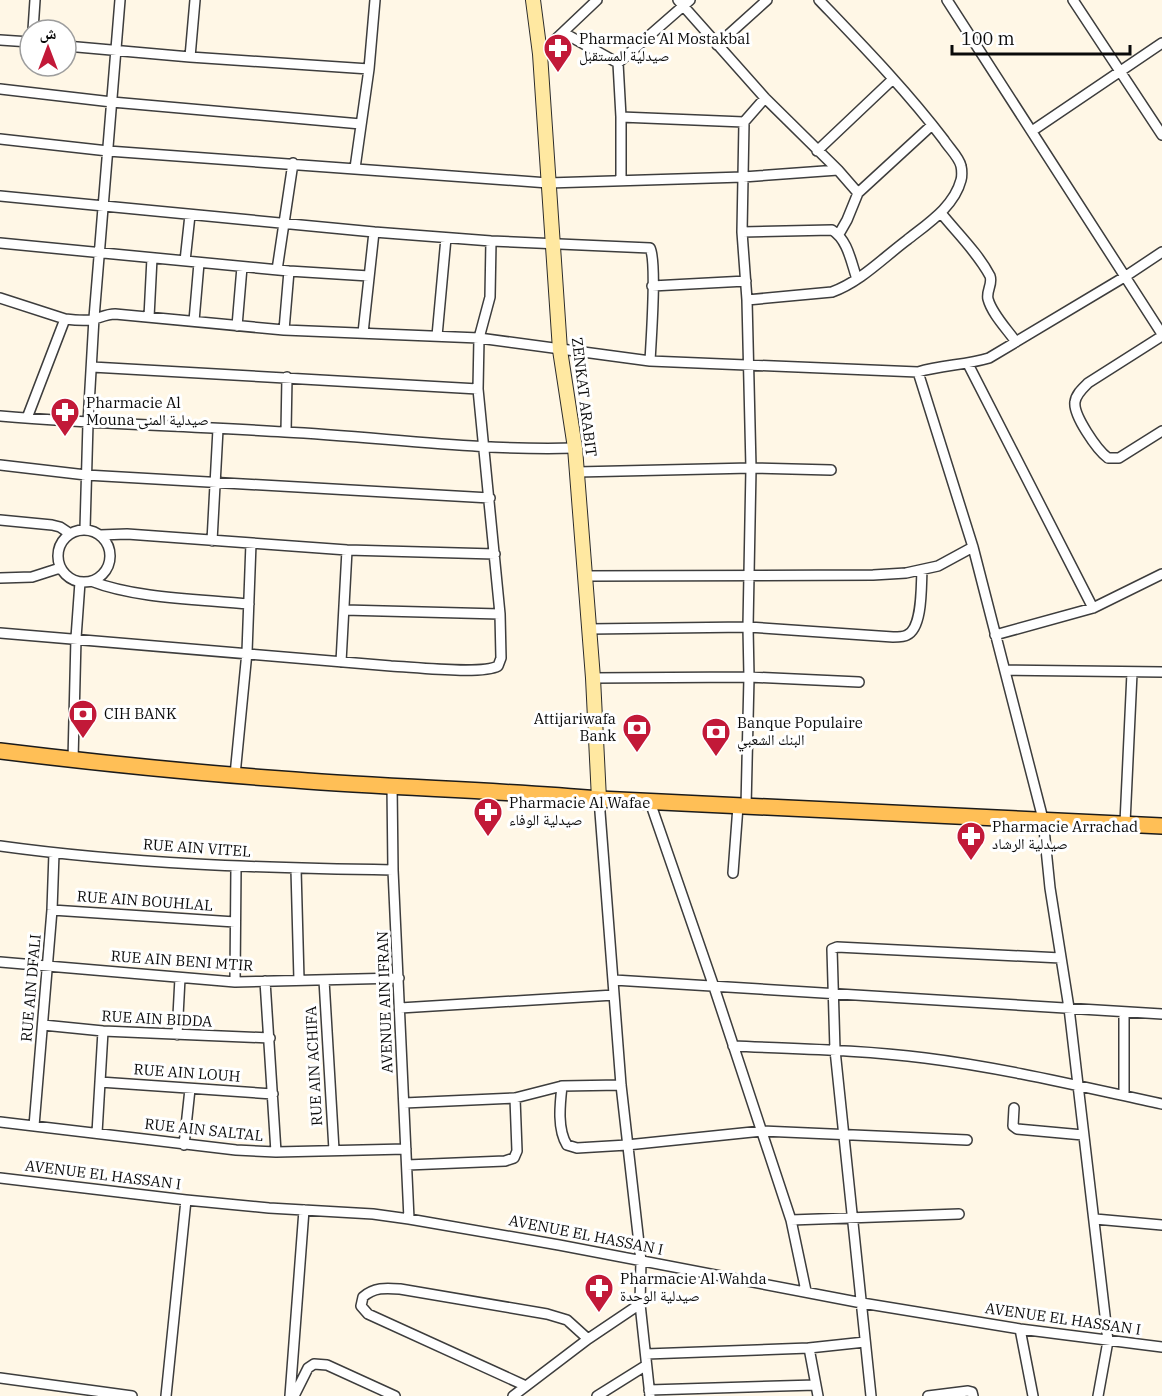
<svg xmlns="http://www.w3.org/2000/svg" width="1162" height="1396" viewBox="0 0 1162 1396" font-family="'IBM Plex Serif','Noto Naskh Arabic',serif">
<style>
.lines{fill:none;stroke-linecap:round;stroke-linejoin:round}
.street-casing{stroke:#3d3d3d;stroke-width:12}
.secondary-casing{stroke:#2c2c2c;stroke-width:16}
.primary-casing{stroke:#1b1b1b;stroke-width:18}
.street{stroke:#fff;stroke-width:9}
.secondary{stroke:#ffe8a1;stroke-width:14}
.primary{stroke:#ffbf56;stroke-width:15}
.labels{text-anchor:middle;stroke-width:6;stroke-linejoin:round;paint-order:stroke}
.poi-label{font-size:15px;fill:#0a0a0a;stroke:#fff;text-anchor:start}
.street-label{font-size:15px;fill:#0a0a0a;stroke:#fff}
</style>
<rect width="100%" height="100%" fill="#fff7e6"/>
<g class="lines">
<g class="street-casing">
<path id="street" d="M 678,0 L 765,98 L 838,170 L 858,193
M 947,0 L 1162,334
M 1073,0 L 1162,135
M 33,30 L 35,0
M 564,33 L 618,63 L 621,117
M 0,40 L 30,42
M 717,45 L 767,0
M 66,46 L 190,57 L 369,69
M 540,54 L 597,0
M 190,57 L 195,0
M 618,63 L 690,0
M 0,89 L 112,102 L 361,124
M 1032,131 L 1162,43
M 0,139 L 108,151 L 548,183 L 743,177 L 838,170
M 817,151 L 893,79
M 355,168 L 369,69 L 375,0
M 621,180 L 621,117 L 744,122
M 0,196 L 374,232 L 491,241 L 650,248 C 657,262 651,341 650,361
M 941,213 C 957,233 978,253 990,276 C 993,284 986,291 988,299 C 992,314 1007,329 1016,342
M 742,232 L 832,230 C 848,240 851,262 857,279
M 839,234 L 847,220 L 858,193 L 932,125
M 0,243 L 289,271 L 369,276
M 185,261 L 190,215
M 277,270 L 293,163
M 652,286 L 746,281
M 0,298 L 65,319 C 73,320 82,321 91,320 C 100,318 106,314 115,314 L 284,330 L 479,338 L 650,361 L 918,372 C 942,365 966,365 989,358 L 1126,276 L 1162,252
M 747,300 L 832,292 C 860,282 883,258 907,240 C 927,224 954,207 961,180 C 962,177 962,170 961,166 C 959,157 949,148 944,140 C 906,90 862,45 819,0
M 149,317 L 152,258
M 194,321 L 199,263
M 237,326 L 242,267
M 284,330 L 289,271
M 363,333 L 374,232
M 437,336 L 446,238
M 1162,336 L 1088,383 C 1083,388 1076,394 1075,402 C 1073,415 1097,450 1108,458 L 1119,458 L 1162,431
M 968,364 L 1093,608
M 92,367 L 478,389
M 918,372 L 973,547 L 1043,819 L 1050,888 L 1069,1008 L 1108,1341 L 1098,1396
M 0,416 C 95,424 190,426 285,432 C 382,437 479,451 575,448
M 27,418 L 65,319
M 286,432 L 287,377
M 0,465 L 86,475 L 490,498
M 577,472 L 751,468 L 831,470
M 0,520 L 52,525 L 60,527 L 69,533
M 85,529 L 88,423 L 94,318 L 120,0
M58 556a26 26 0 1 1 52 0a26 26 0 1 1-52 0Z
M 100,535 L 127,534 L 347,550 L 495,554
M 212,541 L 218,429
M 584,576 L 873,575 L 906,573 L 938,566 L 973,547
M 0,578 L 32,577 L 60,568
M 91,581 C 137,599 200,599 249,604
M 344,610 L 500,614
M 589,629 L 748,627 L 893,637 C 897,637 904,637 907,635 C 923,628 921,585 922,570
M 0,633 L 391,666 C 413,667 482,675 498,666 L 501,658 L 500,614 L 478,389 L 479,338 L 490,297 L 491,241
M 995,635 L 1093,608 L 1162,574
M 341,662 L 347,550
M 1005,670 L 1162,672
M 593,678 L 749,677 L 859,682
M 73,760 L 76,638 L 80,582
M 235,775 L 247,652 L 251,543
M 392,785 L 393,870 L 409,1219
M 599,799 L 621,1085 L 641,1261 L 640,1304 L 650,1396
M 650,802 L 714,987 L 791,1220 L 806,1291
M 746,807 L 749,677 L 748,627 L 751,468 L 747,300 L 742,232 L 744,122 L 765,98
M 1125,823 L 1132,673
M 0,846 C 130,864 262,868 393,870
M 296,869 L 299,980
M 733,873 L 738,806
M 52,910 L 235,922
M 0,962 L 235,982 L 399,978
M 324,980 L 334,1150
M 614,980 L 1162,1014
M 265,981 L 276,1152
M 235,982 L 236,867
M 400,1008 L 614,995
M 1124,1012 L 1124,1095
M 43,1025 L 103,1031 L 270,1038
M 177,1035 L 180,978
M 733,1046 C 797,1049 861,1050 925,1058 C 1005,1068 1083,1087 1162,1104
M 100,1082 L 273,1094
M 621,1085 L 562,1086 C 560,1104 557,1129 567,1145 L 577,1148 L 627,1145 L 762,1131 L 967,1140
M 404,1103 L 515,1098 L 562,1086
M 1014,1108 L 1013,1126 L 1017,1129 L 1083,1135
M 0,1122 L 236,1150 L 276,1152 L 406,1149
M 34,1126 L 52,910 L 54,853
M 97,1133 L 103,1031
M 184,1145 L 190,1089
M 407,1165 L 505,1161 L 514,1158 L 517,1151 L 515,1098
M 0,1178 L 186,1200 L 269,1208 L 373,1214 L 409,1219 L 559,1245 L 862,1303 L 1020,1329 L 1162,1347
M 1095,1219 L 1162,1225
M 791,1220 L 959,1214
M 1020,1329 L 1033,1396
M 809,1348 L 818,1396
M 646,1354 L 809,1348 L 865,1342
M 0,1378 L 132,1396
M 526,1386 L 368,1314 L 361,1306 L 363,1297 C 374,1287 386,1288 400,1289 L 547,1314 L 567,1320 L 588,1339
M 649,1390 L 816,1385
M 166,1396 L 186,1200
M 290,1396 L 304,1210
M 294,1396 L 308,1368 L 314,1364 L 327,1365 L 395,1396
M 513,1396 L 588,1339 L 640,1304
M 597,1396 L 645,1366
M 871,1396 L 835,1050 L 832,949 L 837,947 L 1061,958
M 928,1396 L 968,1391 L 972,1392 L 973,1396"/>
</g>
<g class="secondary-casing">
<path id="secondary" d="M 533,0 L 540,54 L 560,350 L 575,448 L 593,678 L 599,799"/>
</g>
<g class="primary-casing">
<path id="primary" d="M 0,751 C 98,763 196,773 295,780 C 396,788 498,790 599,799 L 1162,826"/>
</g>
<use href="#street" class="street"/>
<use href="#secondary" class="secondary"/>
<use href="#primary" class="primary"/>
</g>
<defs>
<g id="pharmacy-pin" transform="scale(1.5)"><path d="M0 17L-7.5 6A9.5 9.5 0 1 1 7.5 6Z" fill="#c21938" stroke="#fff"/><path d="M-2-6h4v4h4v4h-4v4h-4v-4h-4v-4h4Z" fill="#fff"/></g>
<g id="bank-pin" transform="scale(1.5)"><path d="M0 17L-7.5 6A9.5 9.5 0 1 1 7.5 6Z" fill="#c21938" stroke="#fff"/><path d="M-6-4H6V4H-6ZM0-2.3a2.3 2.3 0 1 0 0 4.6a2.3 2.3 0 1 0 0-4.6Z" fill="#fff"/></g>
</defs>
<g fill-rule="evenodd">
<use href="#pharmacy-pin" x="558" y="48"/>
<use href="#pharmacy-pin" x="65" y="412"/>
<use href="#bank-pin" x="83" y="714"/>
<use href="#bank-pin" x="637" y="728"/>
<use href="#bank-pin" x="716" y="732"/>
<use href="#pharmacy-pin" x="488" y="812"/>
<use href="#pharmacy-pin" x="971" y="836"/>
<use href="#pharmacy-pin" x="599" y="1288"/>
</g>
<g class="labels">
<g class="poi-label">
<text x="579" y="44">Pharmacie Al Mostakbal<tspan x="579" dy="17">صيدلية المستقبل</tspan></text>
<text x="86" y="408">Pharmacie Al<tspan x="86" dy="17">Mouna صيدلية المنى</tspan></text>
<text x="104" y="719">CIH BANK</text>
<text x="616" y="724" text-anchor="end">Attijariwafa<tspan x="616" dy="17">Bank</tspan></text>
<text x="737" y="728">Banque Populaire<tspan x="737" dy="17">البنك الشعبي</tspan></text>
<text x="509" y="808">Pharmacie Al Wafae<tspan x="509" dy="17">صيدلية الوفاء</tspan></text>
<text x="992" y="832">Pharmacie Arrachad<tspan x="992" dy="17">صيدلية الرشاد</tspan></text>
<text x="620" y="1284">Pharmacie Al Wahda<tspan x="620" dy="17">صيدلية الوحدة</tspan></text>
</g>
<g class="street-label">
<text transform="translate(584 397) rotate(83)" y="5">ZENKAT ARABIT</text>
<text transform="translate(197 848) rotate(4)" y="5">RUE AIN VITEL</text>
<text transform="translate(145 901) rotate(4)" y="5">RUE AIN BOUHLAL</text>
<text transform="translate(182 961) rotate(4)" y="5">RUE AIN BENI MTIR</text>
<text transform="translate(31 988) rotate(-85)" y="5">RUE AIN DFALI</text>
<text transform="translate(385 1002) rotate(-92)" y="5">AVENUE AIN IFRAN</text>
<text transform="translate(157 1019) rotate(3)" y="5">RUE AIN BIDDA</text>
<text transform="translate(314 1066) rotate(-93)" y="5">RUE AIN ACHIFA</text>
<text transform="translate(187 1073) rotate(4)" y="5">RUE AIN LOUH</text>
<text transform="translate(204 1130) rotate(6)" y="5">RUE AIN SALTAL</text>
<text transform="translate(103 1175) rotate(7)" y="5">AVENUE EL HASSAN I</text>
<text transform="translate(586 1235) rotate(11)" y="5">AVENUE EL HASSAN I</text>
<text transform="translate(1063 1319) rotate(8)" y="5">AVENUE EL HASSAN I</text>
</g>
</g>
<g transform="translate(48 48)"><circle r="28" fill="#ffffff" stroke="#9d9d9d" stroke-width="1.5"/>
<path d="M0-4.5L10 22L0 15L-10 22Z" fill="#c21938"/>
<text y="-9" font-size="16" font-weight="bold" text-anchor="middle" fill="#0a0a0a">ش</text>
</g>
<path d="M952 45v9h178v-9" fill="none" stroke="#0a0a0a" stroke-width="3"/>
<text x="961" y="45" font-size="18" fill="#0a0a0a" stroke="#ffffff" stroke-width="4.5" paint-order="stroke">100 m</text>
</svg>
